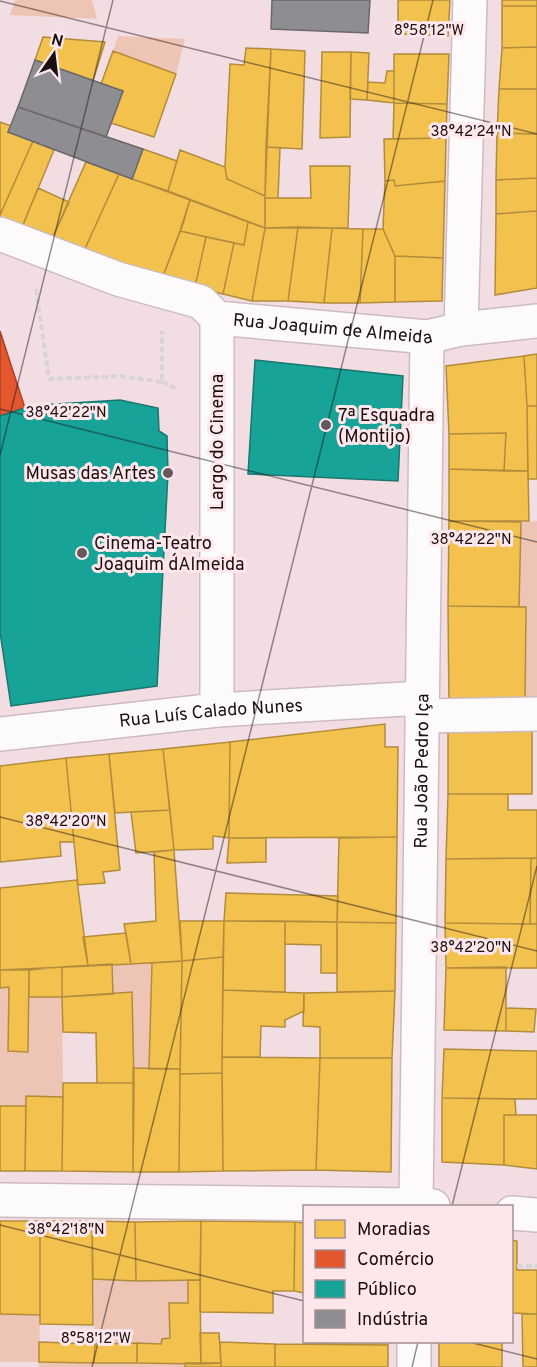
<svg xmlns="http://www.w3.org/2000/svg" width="537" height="1367" viewBox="0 0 537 1367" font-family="Overpass,sans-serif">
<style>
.green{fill:#eec4b5}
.homes{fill:#f2c14e;stroke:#b28c3c;stroke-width:1.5}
.shops{fill:#e4572e;stroke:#a84125;stroke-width:1.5}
.public{fill:#17a398;stroke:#187770;stroke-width:1.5}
.industry{fill:#8d8d92;stroke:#6b676b;stroke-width:1.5}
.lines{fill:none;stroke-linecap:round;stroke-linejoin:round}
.minor-casing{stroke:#ccbcbf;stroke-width:36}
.path{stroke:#d9d4d4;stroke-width:4;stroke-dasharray:6 3;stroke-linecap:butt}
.minor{stroke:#fdfafb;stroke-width:33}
.ticks{fill:none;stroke:#1b0f11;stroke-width:1.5;stroke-opacity:0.45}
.poi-dot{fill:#66575a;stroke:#fde7eb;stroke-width:2}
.labels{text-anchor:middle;stroke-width:6;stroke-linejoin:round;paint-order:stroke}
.street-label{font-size:18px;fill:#1b0f11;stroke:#fde7eb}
.poi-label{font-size:18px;fill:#1b0f11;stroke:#fde7eb;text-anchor:start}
.ticks-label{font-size:15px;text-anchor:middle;fill:#1b0f11;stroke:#fde7eb;stroke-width:6;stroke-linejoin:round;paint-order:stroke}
</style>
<rect width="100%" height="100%" fill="#f2dee2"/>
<path class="green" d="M 15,0 L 92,0 L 97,19 L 10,15 Z
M 118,36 L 185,39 L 176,74 L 113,51 Z
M 537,521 L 537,705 L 525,706 L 526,607 L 519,607 L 521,522 Z
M 152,963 L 149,1069 L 133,1068 L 113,994 L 112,964 Z
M 9,987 L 9,1051 L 27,1052 L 29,997 L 62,997 L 63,1097 L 26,1106 L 0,1106 L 0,988 Z
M 93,1279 L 188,1280 L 188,1303 L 169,1303 L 170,1338 L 162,1339 L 161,1344 L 137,1343 L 95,1344 Z
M 0,1314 L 40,1315 L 39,1362 L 185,1363 L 185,1367 L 39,1367 L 38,1362 L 0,1362 Z"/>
<path class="homes" d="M 398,0 L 450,0 L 448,36 L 398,34 Z
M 502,0 L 537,0 L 537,6 L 502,6 Z
M 502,6 L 537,6 L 537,47 L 502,48 Z
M 43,37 L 105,42 L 93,81 L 35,60 Z
M 537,47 L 537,89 L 499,89 L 502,48 Z
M 246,48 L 271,49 L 265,196 L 227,179 L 225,167 L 230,64 L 244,65 Z
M 271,49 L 305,51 L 302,149 L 266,147 Z
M 113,51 L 176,74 L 154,137 L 111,123 L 123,91 L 101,84 Z
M 322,52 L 351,52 L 350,137 L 320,138 Z
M 351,52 L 369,53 L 367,100 L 350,99 Z
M 394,54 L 449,54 L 447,104 L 394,103 Z
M 387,71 L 394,71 L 394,103 L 367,100 L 368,82 L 385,83 Z
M 499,89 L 537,89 L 537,134 L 497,133 Z
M 394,103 L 447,104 L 446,138 L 393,139 Z
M 0,122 L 11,126 L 8,132 L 33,141 L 0,215 Z
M 497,133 L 537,134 L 537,178 L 496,180 Z
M 446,138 L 445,181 L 395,186 L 394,180 L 385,181 L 384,139 Z
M 33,141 L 54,150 L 20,232 L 0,225 L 0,215 Z
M 266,147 L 280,148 L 278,198 L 265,198 Z
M 143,149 L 177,161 L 168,191 L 132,179 Z
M 180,150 L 225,167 L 227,179 L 265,196 L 265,228 L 168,191 Z
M 86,162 L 119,174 L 83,253 L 51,241 Z
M 310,166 L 350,166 L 348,228 L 265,228 L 265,198 L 311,198 Z
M 119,174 L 190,200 L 183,224 L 162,279 L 83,253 Z
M 537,178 L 537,211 L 496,214 L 496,180 Z
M 394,180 L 395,186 L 445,181 L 443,258 L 395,256 L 383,229 L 385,181 Z
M 38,188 L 69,202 L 51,241 L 20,232 Z
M 190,200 L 248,222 L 244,245 L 180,231 Z
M 537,211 L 537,288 L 495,295 L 496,214 Z
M 248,222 L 265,228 L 252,301 L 223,294 L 234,243 L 244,245 Z
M 298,227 L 288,301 L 252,301 L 265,228 Z
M 298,227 L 332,228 L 324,303 L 288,301 Z
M 332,228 L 363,229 L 360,303 L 324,303 Z
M 363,229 L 383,229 L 395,256 L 395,302 L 360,303 Z
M 180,231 L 206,237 L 195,287 L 162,279 Z
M 206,237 L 234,243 L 223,294 L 195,287 Z
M 395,256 L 443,258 L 442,301 L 395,302 Z
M 537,354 L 537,406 L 527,406 L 524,356 Z
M 524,356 L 527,406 L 528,471 L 504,471 L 506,433 L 449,434 L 446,366 Z
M 527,406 L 537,406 L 537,479 L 528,479 Z
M 506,433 L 504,471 L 449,469 L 449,434 Z
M 449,469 L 528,471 L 529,521 L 449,521 Z
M 449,521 L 521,522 L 519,607 L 448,606 Z
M 448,606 L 526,607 L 525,706 L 449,707 Z
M 385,724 L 385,747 L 398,747 L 397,837 L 229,838 L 230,742 Z
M 448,727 L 532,727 L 532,794 L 448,794 Z
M 230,742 L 229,838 L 213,836 L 213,849 L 174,850 L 163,749 Z
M 163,749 L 170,810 L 115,813 L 109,754 Z
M 109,754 L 120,870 L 103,872 L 105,883 L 78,885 L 66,758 Z
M 66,758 L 74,842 L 60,842 L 61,856 L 0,862 L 0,766 Z
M 448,794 L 508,794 L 508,810 L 537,810 L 537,858 L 446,859 Z
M 170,810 L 174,850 L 136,853 L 131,812 Z
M 397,837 L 396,923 L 337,922 L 339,838 Z
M 229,838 L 266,838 L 266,862 L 227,863 Z
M 174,850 L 182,961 L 131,964 L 124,924 L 156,921 L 154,852 Z
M 531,858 L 530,924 L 445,923 L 446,859 Z
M 531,858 L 537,858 L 537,924 L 530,924 Z
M 77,880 L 88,966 L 0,970 L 0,888 Z
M 226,893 L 338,896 L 337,922 L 224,921 Z
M 180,921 L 224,921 L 223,957 L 182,961 Z
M 224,921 L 285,921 L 285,992 L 223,990 Z
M 285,921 L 337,922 L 337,973 L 321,973 L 321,945 L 285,944 Z
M 337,922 L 396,923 L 395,991 L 337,992 Z
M 445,923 L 537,924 L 537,968 L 446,968 Z
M 126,933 L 131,964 L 88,966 L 83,937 Z
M 223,957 L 222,1073 L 180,1074 L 182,961 Z
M 182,961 L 180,1069 L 149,1069 L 152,963 Z
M 112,964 L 113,994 L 62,997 L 62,967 Z
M 62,967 L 62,997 L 29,997 L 29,970 Z
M 506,967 L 506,1031 L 444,1030 L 446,968 Z
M 0,970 L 29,970 L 28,1052 L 8,1051 L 9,987 L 0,988 Z
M 223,990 L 304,993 L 304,1011 L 285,1020 L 285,1027 L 261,1026 L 260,1057 L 222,1057 Z
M 395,991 L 392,1058 L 320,1058 L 320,1027 L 303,1026 L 304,993 Z
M 132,992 L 134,1083 L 97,1083 L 96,1033 L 63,1032 L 62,997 Z
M 506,1008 L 536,1009 L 534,1032 L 506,1031 Z
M 444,1049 L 537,1051 L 537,1099 L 442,1098 Z
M 222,1057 L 320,1058 L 316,1170 L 223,1171 Z
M 320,1058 L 392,1058 L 391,1172 L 316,1170 Z
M 133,1068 L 180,1069 L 179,1172 L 133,1172 Z
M 222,1073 L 223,1171 L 179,1172 L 180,1074 Z
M 63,1083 L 134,1083 L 133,1172 L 62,1171 Z
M 26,1096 L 63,1097 L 62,1171 L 25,1171 Z
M 442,1098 L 515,1099 L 516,1115 L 504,1115 L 504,1165 L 442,1162 Z
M 0,1106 L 26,1106 L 25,1171 L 0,1171 Z
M 504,1115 L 537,1115 L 537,1169 L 504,1165 Z
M 0,1221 L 40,1221 L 40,1315 L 0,1314 Z
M 40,1221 L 92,1221 L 93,1325 L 40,1324 Z
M 92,1221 L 135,1222 L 136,1281 L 93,1279 Z
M 201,1221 L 295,1222 L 294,1291 L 273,1291 L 273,1313 L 200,1312 Z
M 201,1221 L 200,1280 L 136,1281 L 135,1222 Z
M 295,1222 L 304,1223 L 304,1293 L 294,1291 Z
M 512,1240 L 517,1241 L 517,1270 L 537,1270 L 537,1314 L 512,1313 Z
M 188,1280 L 200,1280 L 201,1364 L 137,1363 L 137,1343 L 161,1344 L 162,1339 L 170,1338 L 169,1303 L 188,1303 Z
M 522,1314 L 537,1314 L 537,1367 L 523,1367 Z
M 200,1333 L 219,1333 L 221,1363 L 201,1364 Z
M 39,1342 L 95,1344 L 94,1363 L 39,1362 Z
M 220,1342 L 275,1344 L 275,1367 L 221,1367 Z
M 306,1342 L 388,1342 L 388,1345 L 306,1344 Z
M 439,1342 L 502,1342 L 502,1367 L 439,1367 Z
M 137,1343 L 137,1363 L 94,1363 L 95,1344 Z
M 275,1344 L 388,1345 L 388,1367 L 275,1367 Z
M 185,1363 L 221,1363 L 221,1367 L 185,1367 Z"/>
<path class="shops" d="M 0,331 L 25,408 L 0,416 Z"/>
<path class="public" d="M 255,360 L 403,376 L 398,481 L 248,474 Z
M 120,400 L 158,408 L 159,431 L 167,436 L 168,473 L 157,686 L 11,706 L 0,632 L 0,416 L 25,408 L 40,405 Z"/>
<path class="industry" d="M 272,0 L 370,0 L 368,33 L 271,29 Z
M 35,60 L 123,91 L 106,137 L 18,107 Z
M 18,107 L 143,149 L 132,179 L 8,132 Z"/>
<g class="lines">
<g class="minor-casing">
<g id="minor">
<path id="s1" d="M 0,234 L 118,279 L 201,302 L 217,318 L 427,337 L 461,329 L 537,321"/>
<path d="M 217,318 L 217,710"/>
<path d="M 461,329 L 470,0"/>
<path d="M 422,716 L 537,714"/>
<path id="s2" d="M 0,734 L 217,710 L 422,698"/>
<path d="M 0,1200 L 416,1205 L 433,1206"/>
<path id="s3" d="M 416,1206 L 427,337"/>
<path d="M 512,1213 L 537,1215"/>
<path d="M 414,1367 L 414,1342"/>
</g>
</g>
<path class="path" d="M 36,289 L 49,379 L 121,376 L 162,382 L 162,331
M 162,382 L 178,389
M 517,1266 L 537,1266"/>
<use href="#minor" class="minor"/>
</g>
<path class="ticks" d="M 0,1 L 537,134M 0,409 L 537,542M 0,455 L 113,0M 0,817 L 537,951M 452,1206 L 537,866M 0,1225 L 304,1301M 469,1342 L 537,1359M 92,1367 L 433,0M 412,1367 L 418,1342"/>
<g class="poi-dot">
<circle cx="326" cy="425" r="6"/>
<circle cx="168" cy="473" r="6"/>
<circle cx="82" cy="553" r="6"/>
</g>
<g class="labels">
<g class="street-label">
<text dy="6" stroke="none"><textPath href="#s1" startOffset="351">Rua Joaquim de Almeida</textPath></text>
<text transform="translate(217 442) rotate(-90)" y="6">Largo do Cinema</text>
<text dy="6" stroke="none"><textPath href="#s2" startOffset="212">Rua Luís Calado Nunes</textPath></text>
<text dy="6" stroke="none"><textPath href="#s3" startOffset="435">Rua João Pedro Iça</textPath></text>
</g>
<g class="poi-label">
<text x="338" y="421">7ª Esquadra<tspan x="338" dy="21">(Montijo)</tspan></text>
<text x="156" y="479" text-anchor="end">Musas das Artes</text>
<text x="94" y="549">Cinema-Teatro<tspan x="94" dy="21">Joaquim d´Almeida</tspan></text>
</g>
</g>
<g class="ticks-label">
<text x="429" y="35">8°58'12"W</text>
<text x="471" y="136">38°42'24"N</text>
<text x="66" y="417">38°42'22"N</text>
<text x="471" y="544">38°42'22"N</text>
<text x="66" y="826">38°42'20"N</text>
<text x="471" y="952">38°42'20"N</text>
<text x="66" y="1234">38°42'18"N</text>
<text x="96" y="1343">8°58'12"W</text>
</g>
<rect x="303" y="1205" width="210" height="138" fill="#fde7eb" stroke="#a39194" stroke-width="1.5"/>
<rect x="315" y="1220" width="30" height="18" fill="#f2c14e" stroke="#a39194" stroke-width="1.5"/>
<text x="357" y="1235" font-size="18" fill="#1b0f11">Moradias</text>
<rect x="315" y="1250" width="30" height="18" fill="#e4572e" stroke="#a39194" stroke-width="1.5"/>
<text x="357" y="1265" font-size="18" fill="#1b0f11">Comércio</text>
<rect x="315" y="1280" width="30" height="18" fill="#17a398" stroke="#a39194" stroke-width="1.5"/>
<text x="357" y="1295" font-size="18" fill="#1b0f11">Público</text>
<rect x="315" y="1310" width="30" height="18" fill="#8d8d92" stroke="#a39194" stroke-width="1.5"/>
<text x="357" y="1325" font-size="18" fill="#1b0f11">Indústria</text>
<g transform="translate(54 54) rotate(14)" stroke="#fde7eb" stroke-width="4.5" paint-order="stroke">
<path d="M0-4.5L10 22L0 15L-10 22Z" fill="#1b0f11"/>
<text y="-9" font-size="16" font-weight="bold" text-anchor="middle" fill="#1b0f11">N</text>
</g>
</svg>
